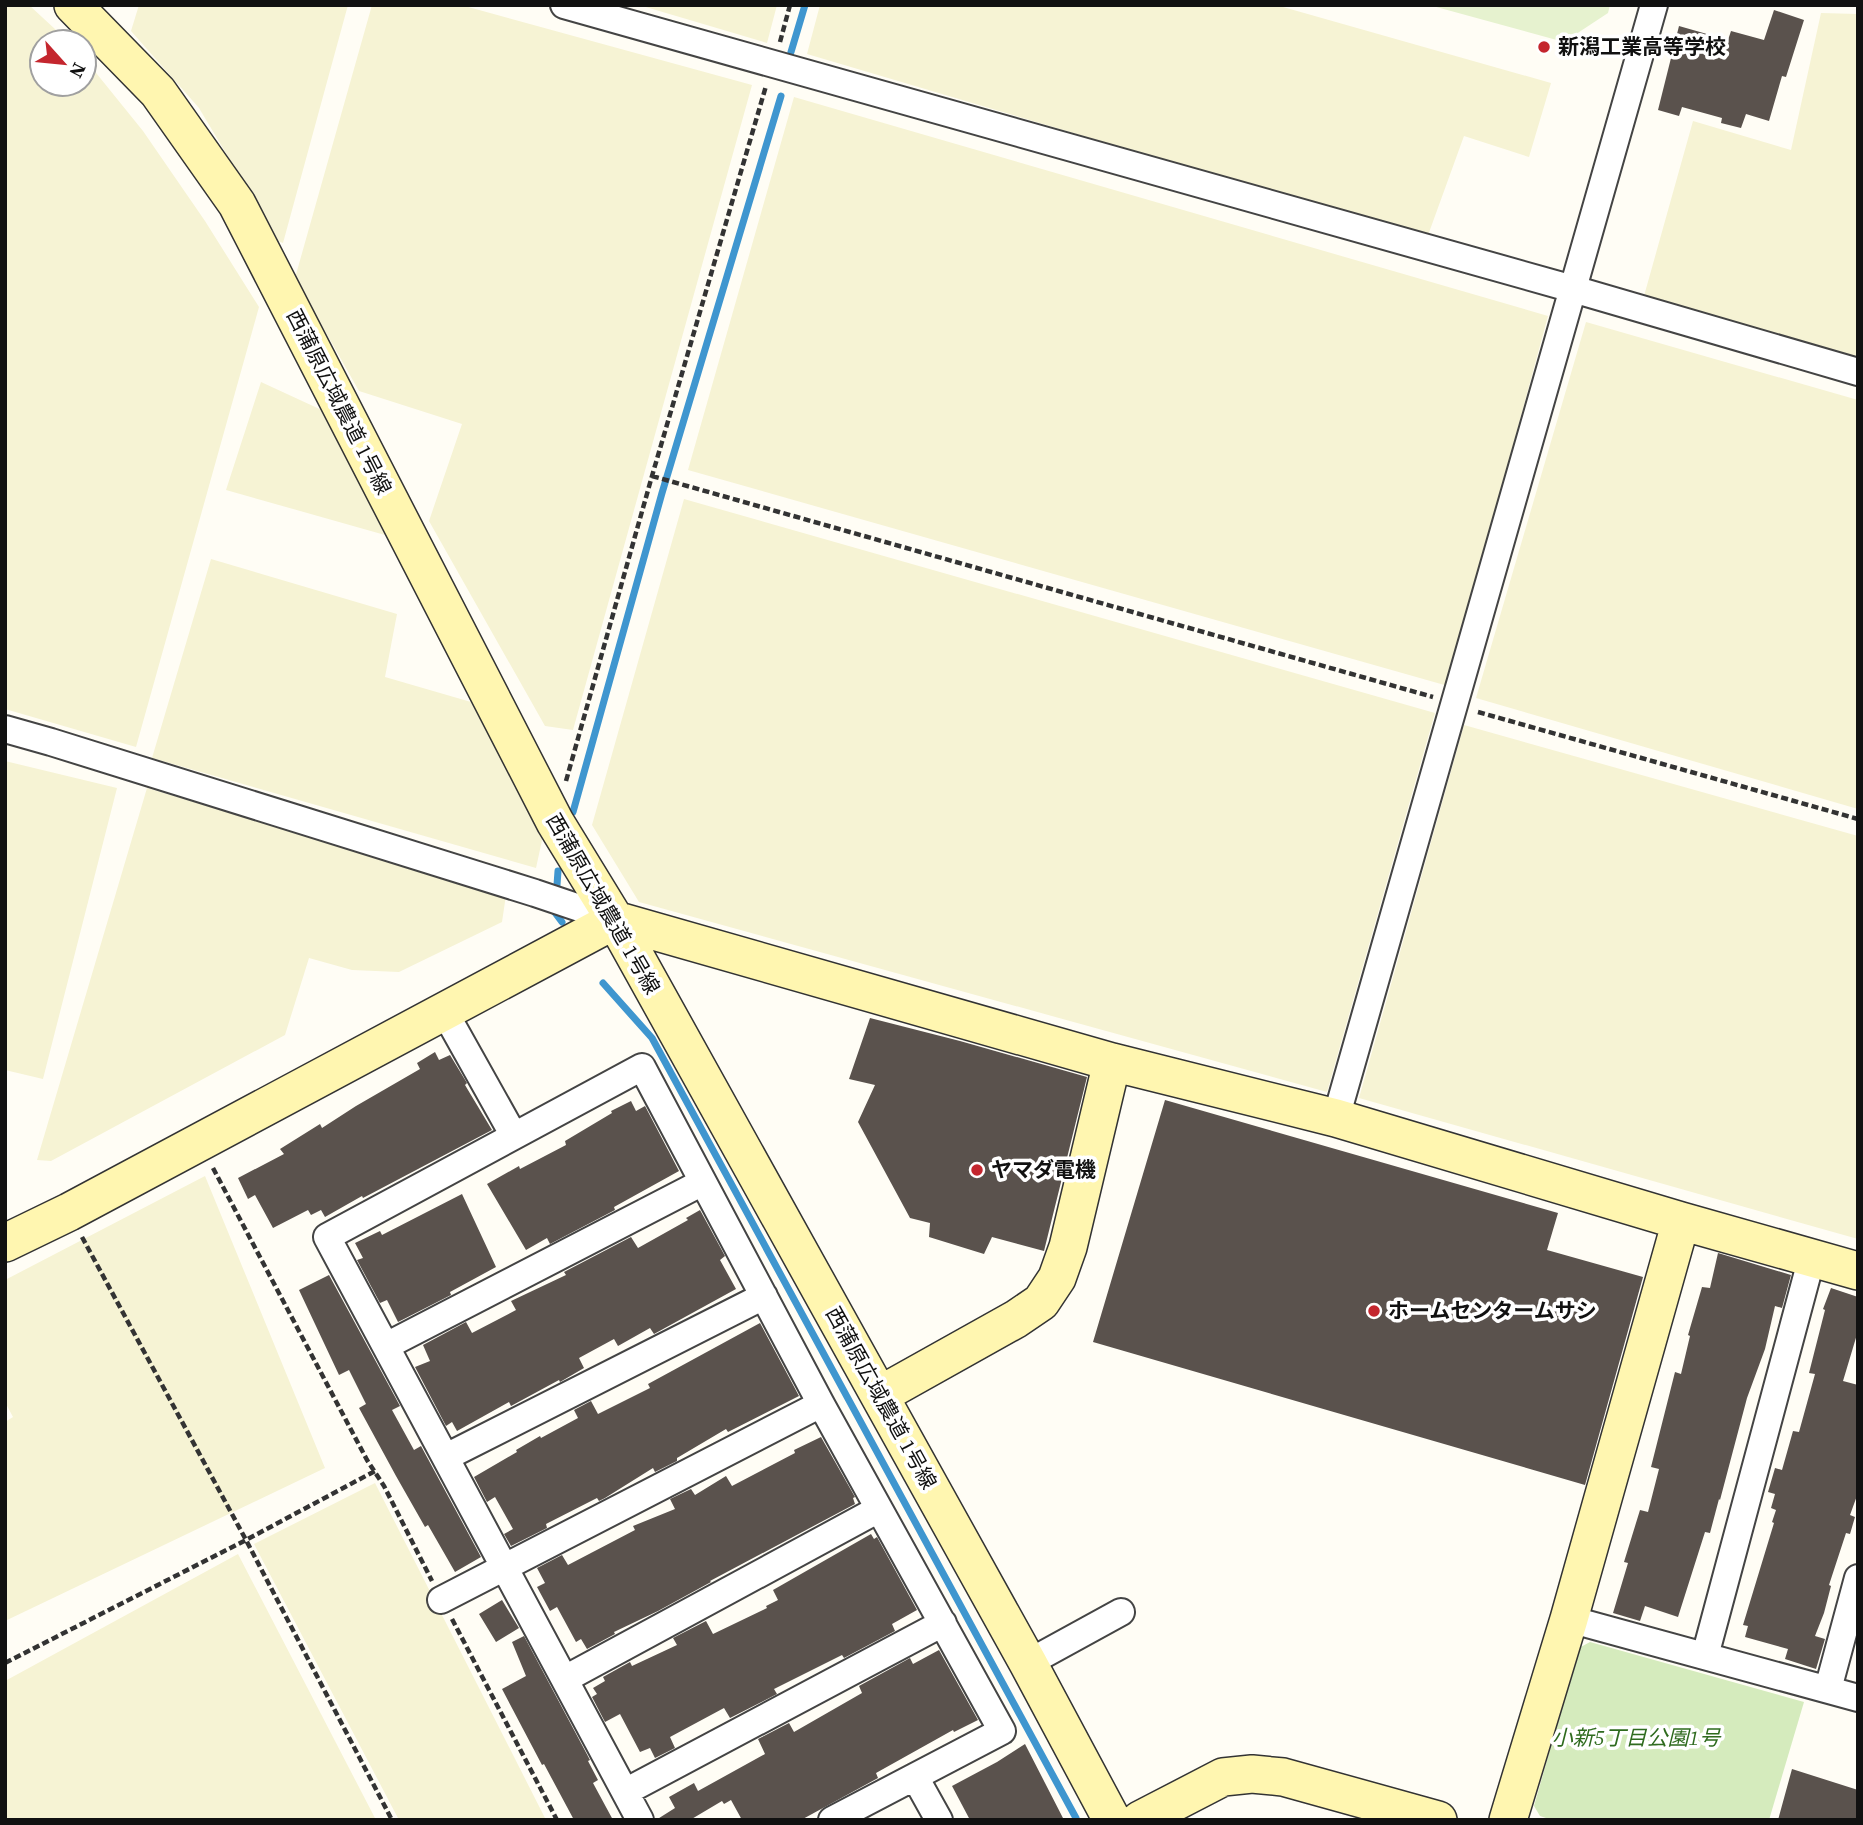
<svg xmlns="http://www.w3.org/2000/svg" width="1863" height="1825" viewBox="0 0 1863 1825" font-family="'Source Serif 4','Noto Sans JP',serif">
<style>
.farmland{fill:#f6f3d4}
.green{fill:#d5ebbd}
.pitch{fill:#e6f2cf}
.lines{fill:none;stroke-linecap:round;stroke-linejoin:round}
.stream{stroke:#3f96cf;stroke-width:7}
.building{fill:#5a524d}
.street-casing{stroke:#444;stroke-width:30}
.secondary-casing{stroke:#333;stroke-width:40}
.path{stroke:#333;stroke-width:4.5;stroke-dasharray:7 3.5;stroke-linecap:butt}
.street{stroke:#fff;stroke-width:26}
.secondary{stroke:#fff6b0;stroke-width:37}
.poi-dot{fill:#c4262e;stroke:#fff;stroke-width:2.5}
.labels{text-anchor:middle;stroke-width:7;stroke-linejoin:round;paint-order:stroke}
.poi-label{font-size:21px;font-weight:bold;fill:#111;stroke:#fff;text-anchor:start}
.street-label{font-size:21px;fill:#111;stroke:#fff}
.park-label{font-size:21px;font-style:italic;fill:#2f6b1f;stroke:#fff}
</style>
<rect width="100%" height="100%" fill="#fffdf5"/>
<path class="farmland" d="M 5,5 L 29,5 L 69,42 L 42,42 L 42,84 L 84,84 L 84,58 L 143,131 L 205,221 L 259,307 L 136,747 L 5,709 Z
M 139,5 L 348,5 L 283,243 L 270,238 L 230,160 L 199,108 L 131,31 Z
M 372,5 L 461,5 L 752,85 L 573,730 L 545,726 L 429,521 L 462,424 L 359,391 L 295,278 Z
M 639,5 L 777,5 L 767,43 Z
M 820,5 L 1276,5 L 1551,83 L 1529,157 L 1464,136 L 1427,238 L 807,54 Z
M 1821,13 L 1858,14 L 1858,357 L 1644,296 L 1693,121 L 1791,150 Z
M 794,97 L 1548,316 L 1448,686 L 688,470 Z
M 1586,322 L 1858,400 L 1858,809 L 1476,698 Z
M 261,382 L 326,412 L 392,537 L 226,490 Z
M 684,499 L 1435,713 L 1327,1092 L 639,902 L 592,825 Z
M 211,559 L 397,614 L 385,677 L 471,702 L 546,822 L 536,868 L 152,758 Z
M 1464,725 L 1858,836 L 1858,1239 L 1359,1098 Z
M 5,761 L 117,788 L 43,1079 L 5,1070 Z
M 147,788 L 506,895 L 502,922 L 399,972 L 352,970 L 309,958 L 285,1035 L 51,1161 L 37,1160 Z
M 205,1176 L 325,1468 L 5,1621 L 5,1422 L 13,1417 L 5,1402 L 5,1280 Z
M 375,1483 L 546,1820 L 399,1820 L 254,1544 Z
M 238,1554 L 376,1820 L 5,1820 L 5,1681 Z"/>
<path class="green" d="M 1590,1642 L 1804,1702 L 1769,1820 L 1552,1820 L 1540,1816 L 1534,1806 L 1579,1648 Z"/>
<path class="pitch" d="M 1429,5 L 1610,5 L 1608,13 L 1564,42 Z"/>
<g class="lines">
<path class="stream" d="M 791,52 L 805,5
M 573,812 L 662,493 L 781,96
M 557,885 L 558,871
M 553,910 L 562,922
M 603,983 L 652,1038 L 1076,1818"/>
</g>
<path class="building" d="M 1774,10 L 1804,20 L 1786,77 L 1782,76 L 1769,121 L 1746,114 L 1741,128 L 1721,123 L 1722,118 L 1682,107 L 1679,116 L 1658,110 L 1679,26 L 1728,40 L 1731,31 L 1764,40 Z
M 870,1018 L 960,1041 L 1087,1077 L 1044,1251 L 992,1237 L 984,1254 L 929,1237 L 930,1223 L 910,1218 L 858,1122 L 875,1085 L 849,1079 Z
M 435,1052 L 439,1060 L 450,1055 L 467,1083 L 465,1085 L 492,1130 L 363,1198 L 362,1196 L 325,1217 L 321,1210 L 311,1215 L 308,1210 L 273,1228 L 255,1195 L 248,1199 L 238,1178 L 284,1154 L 280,1149 L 320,1124 L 322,1128 L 356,1106 L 420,1069 L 417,1063 Z
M 1165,1100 L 1558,1213 L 1547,1250 L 1643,1277 L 1585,1485 L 1093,1342 Z
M 631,1101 L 636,1111 L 645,1106 L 679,1171 L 614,1207 L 615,1210 L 550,1244 L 547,1238 L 526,1250 L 487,1184 L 519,1166 L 520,1169 L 566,1145 L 565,1141 L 612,1113 L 611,1111 Z
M 462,1194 L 496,1267 L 450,1292 L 451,1295 L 398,1322 L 387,1300 L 380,1303 L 357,1260 L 363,1258 L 355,1243 L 380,1231 L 382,1235 Z
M 700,1210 L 725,1256 L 720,1260 L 736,1289 L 654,1334 L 650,1328 L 618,1346 L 614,1339 L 579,1358 L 584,1368 L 560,1382 L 559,1380 L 511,1406 L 509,1402 L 457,1431 L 452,1422 L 446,1426 L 415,1367 L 430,1361 L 423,1345 L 466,1322 L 472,1333 L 516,1310 L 511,1301 L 566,1275 L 564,1272 L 631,1237 L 638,1248 L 688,1220 L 686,1218 Z
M 1718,1253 L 1791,1275 L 1782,1308 L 1775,1306 L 1765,1349 L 1747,1398 L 1720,1500 L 1719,1499 L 1710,1533 L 1705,1532 L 1678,1617 L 1645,1606 L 1640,1621 L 1613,1613 L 1628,1563 L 1624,1562 L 1640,1510 L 1648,1512 L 1659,1469 L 1651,1467 L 1675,1372 L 1681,1374 L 1690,1336 L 1688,1335 L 1702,1287 L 1710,1288 Z
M 329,1275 L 400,1406 L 392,1410 L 414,1450 L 421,1446 L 481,1557 L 455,1572 L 428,1525 L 425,1527 L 396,1476 L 359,1408 L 366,1404 L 349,1370 L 339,1375 L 299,1290 Z
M 1831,1288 L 1858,1297 L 1858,1331 L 1843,1381 L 1858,1385 L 1858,1493 L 1850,1515 L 1855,1517 L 1850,1534 L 1846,1533 L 1829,1585 L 1831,1586 L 1824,1613 L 1815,1636 L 1825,1639 L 1816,1669 L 1785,1659 L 1788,1649 L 1745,1637 L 1748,1626 L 1743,1625 L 1774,1523 L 1772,1522 L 1776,1510 L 1771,1508 L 1775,1494 L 1768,1492 L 1775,1468 L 1782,1470 L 1793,1431 L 1799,1432 L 1815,1374 L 1809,1373 L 1825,1310 L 1823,1309 Z
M 760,1323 L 799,1396 L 728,1432 L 726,1429 L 677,1458 L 677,1461 L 655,1472 L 653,1468 L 605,1498 L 599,1501 L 597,1498 L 546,1524 L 547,1528 L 511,1546 L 504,1534 L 513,1529 L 495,1497 L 487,1502 L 474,1477 L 517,1452 L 516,1450 L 540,1436 L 541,1438 L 578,1418 L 574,1410 L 591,1401 L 598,1414 L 650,1388 L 648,1384 Z
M 821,1437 L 855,1497 L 853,1498 L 855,1504 L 710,1581 L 711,1582 L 658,1611 L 614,1632 L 615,1634 L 587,1649 L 581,1639 L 576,1642 L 557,1607 L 550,1611 L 537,1587 L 545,1583 L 537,1568 L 562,1555 L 568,1565 L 635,1530 L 633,1526 L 675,1509 L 670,1499 L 691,1489 L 695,1495 L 726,1476 L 732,1486 L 795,1453 L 794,1450 Z
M 871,1534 L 874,1539 L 877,1537 L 917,1610 L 892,1624 L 895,1631 L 844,1658 L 842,1655 L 774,1689 L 777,1694 L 730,1718 L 724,1708 L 670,1737 L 675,1748 L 655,1758 L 650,1748 L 640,1752 L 620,1714 L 605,1722 L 592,1697 L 597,1694 L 593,1688 L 605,1681 L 603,1677 L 630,1662 L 632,1666 L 677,1645 L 673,1638 L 706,1621 L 713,1634 L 767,1608 L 766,1606 L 778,1600 L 773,1590 Z
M 502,1600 L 519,1628 L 496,1642 L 479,1614 Z
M 524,1636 L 590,1760 L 588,1761 L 598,1780 L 593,1783 L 613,1820 L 574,1820 L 544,1764 L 542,1765 L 502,1689 L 526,1676 L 512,1642 Z
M 939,1650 L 978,1720 L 954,1732 L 953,1730 L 876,1773 L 878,1778 L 801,1820 L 742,1820 L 731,1800 L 724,1804 L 722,1801 L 690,1820 L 656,1820 L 675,1808 L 669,1797 L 694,1783 L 698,1791 L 765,1754 L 758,1739 L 789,1723 L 794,1732 L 862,1693 L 859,1686 L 910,1658 L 913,1664 Z
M 1025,1744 L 1064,1820 L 970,1820 L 952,1786 L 997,1762 Z
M 1792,1769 L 1858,1790 L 1858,1820 L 1778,1820 Z"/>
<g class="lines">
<g class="street-casing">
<path id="street" d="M 564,5 L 1573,289 L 1858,372
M 5,729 L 51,742 L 535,893 L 615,920
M 444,1011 L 514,1136
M 1336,1118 L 1654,5
M 386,1346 L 703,1182
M 446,1457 L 764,1296
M 441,1600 L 821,1404
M 1569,1619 L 1858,1698
M 1705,1656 L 1812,1257
M 1028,1663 L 1121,1612
M 565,1679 L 879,1509
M 1828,1689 L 1858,1578
M 915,1777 L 939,1820
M 625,1792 L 943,1623
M 640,1820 L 327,1237 L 642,1067 L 821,1404 L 1002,1731 L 832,1820"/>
</g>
<g class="secondary-casing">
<path id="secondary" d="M 73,5 L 158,92 L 237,204 L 555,822 L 615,920 L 1028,1663 L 1112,1820
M 5,1243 L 69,1212 L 615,920 L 1112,1062 L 1336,1118 L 1681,1221 L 1858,1271
M 880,1395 L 1016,1319 L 1041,1302 L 1057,1278 L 1068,1247 L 1112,1062
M 1140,1820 L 1223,1777 L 1252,1774 L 1283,1777 L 1438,1820
M 1508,1820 L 1569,1619 L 1681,1221"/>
</g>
<path class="path" d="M 780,42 L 790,5
M 652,476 L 1433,697
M 1478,712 L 1858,819
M 566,781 L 652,476 L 766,86
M 213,1168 L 367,1460 L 384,1486 L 432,1581
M 82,1237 L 246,1540 L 392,1820
M 452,1619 L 557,1820
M 5,1663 L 246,1540 L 375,1471"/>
<use href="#street" class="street"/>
<use href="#secondary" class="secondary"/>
</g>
<g class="poi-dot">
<circle cx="1544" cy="47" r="7"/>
<circle cx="977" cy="1170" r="7"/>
<circle cx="1374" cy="1311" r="7"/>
</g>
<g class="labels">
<g class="poi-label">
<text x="1558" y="54">新潟工業高等学校</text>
<text x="991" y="1177">ヤマダ電機</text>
<text x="1388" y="1318">ホームセンタームサシ</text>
</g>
<g class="street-label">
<text transform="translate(339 402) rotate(63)" y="7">西蒲原広域農道 1号線</text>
<text transform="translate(603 904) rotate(60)" y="7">西蒲原広域農道 1号線</text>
<text transform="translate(881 1398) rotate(61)" y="7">西蒲原広域農道 1号線</text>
</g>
<g class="park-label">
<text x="1636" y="1745">小新5丁目公園1号</text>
</g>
</g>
<rect width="1863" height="1825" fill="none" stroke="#111111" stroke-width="14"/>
<g transform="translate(63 63) rotate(117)"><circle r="33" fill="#ffffff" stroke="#a0a0a0" stroke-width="2"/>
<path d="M0-5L12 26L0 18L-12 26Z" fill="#c4262e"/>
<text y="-10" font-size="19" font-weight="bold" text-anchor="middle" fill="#111111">N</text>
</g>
</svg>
